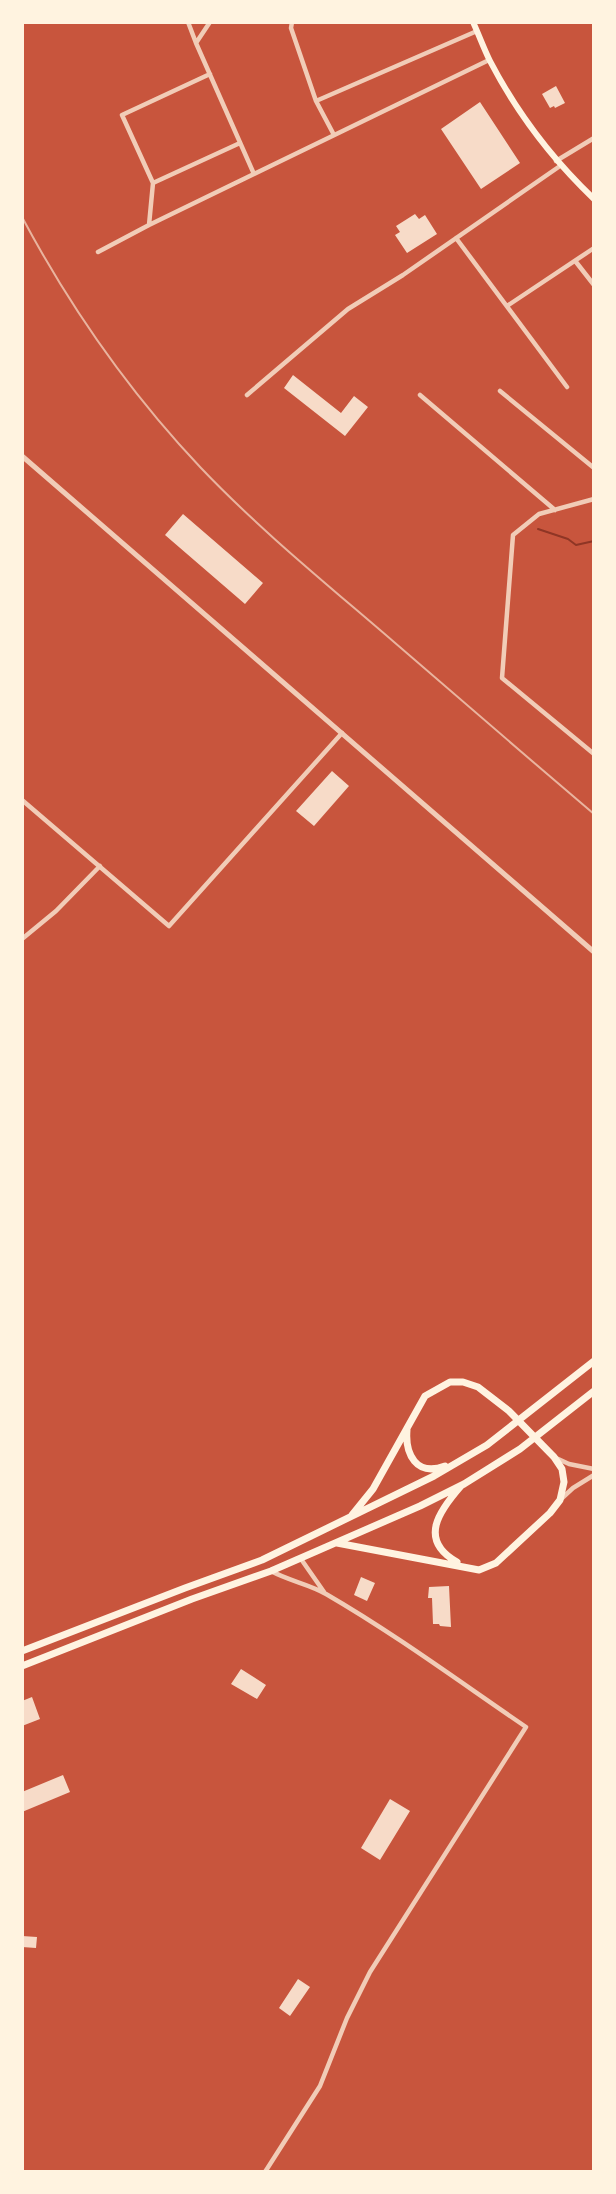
<svg xmlns="http://www.w3.org/2000/svg" width="616" height="2194" viewBox="0 0 616 2194" font-family="'IBM Plex Sans',sans-serif">
<style>
.lines{fill:none;stroke-linecap:round;stroke-linejoin:round}
.stream{stroke:#8f3625;stroke-width:2}
.building{fill:#f7dbc8}
.minor{stroke:#f1ccb7;stroke-width:4.5}
.tertiary{stroke:#f1ccb7;stroke-width:5}
.secondary{stroke:#fff3e0;stroke-width:6}
.primary{stroke:#fff3e0;stroke-width:7}
.rail{stroke:#e9b49f;stroke-width:2}
</style>
<rect width="100%" height="100%" fill="#c8553d"/>
<g class="lines">
<path class="stream" d="M 538,529 L 568,539 L 576,545 L 594,541"/>
</g>
<path class="building" d="M 556,86 L 565,103 L 555,108 L 554,106 L 550,108 L 542,94 Z
M 480,102 L 520,163 L 481,189 L 441,129 Z
M 415,214 L 419,219 L 425,215 L 437,234 L 407,253 L 395,235 L 400,232 L 396,226 Z
M 293,375 L 341,413 L 354,396 L 368,407 L 345,436 L 284,388 Z
M 183,514 L 263,583 L 245,604 L 165,535 Z
M 332,771 L 349,786 L 314,826 L 296,811 Z
M 361,1577 L 375,1583 L 367,1601 L 354,1595 Z
M 449,1586 L 451,1627 L 440,1626 L 439,1624 L 433,1624 L 432,1598 L 428,1598 L 429,1587 Z
M 241,1669 L 266,1685 L 257,1699 L 231,1684 Z
M 32,1697 L 40,1719 L 22,1726 L 22,1701 Z
M 63,1775 L 70,1792 L 22,1812 L 22,1792 Z
M 390,1799 L 410,1811 L 380,1860 L 361,1848 Z
M 22,1936 L 37,1937 L 36,1948 L 22,1947 Z
M 298,1979 L 310,1987 L 290,2016 L 279,2008 Z"/>
<g class="lines">
<path class="minor" d="M 188,22 L 196,43 L 210,22
M 292,22 L 291,28 L 316,101 L 334,135
M 196,43 L 254,174
M 210,74 L 122,115 L 153,183 L 240,143
M 316,101 L 477,31
M 556,161 L 594,138
M 149,225 L 153,183
M 456,238 L 567,387
M 98,252 L 149,225 L 489,60
M 576,262 L 594,285
M 507,306 L 594,248
M 500,391 L 594,468
M 247,395 L 348,309 L 403,275 L 560,166
M 420,395 L 555,510
M 594,499 L 539,514 L 513,535 L 502,678 L 594,754
M 22,800 L 169,926 L 342,733
M 22,939 L 56,911 L 100,866
M 556,1458 L 569,1464 L 594,1469
M 560,1500 L 573,1488 L 594,1475
M 301,1559 L 324,1592
M 265,2172 L 320,2086 L 347,2018 L 370,1972 L 526,1727 C 460,1682 395,1634 326,1594 C 309,1584 289,1581 271,1571"/>
<path class="tertiary" d="M 22,456 L 594,952"/>
<path class="secondary" d="M 473,22 C 479,35 484,49 490,61 C 517,113 552,159 594,199"/>
<path class="primary" d="M 407,1430 C 405,1454 416,1477 445,1466
M 337,1543 L 479,1570 L 496,1563 L 550,1513 L 560,1500 L 564,1482 L 562,1469 L 554,1457 L 509,1411 L 478,1387 L 463,1382 L 450,1382 L 425,1396 L 373,1489 L 352,1515
M 457,1562 C 418,1540 439,1511 461,1486
M 22,1651 L 185,1588 L 262,1560 L 434,1476 L 487,1445 L 594,1361
M 22,1666 L 192,1599 L 271,1571 L 420,1506 L 464,1484 L 520,1449 L 594,1391"/>
<path class="rail" d="M 22,217 C 70,307 131,394 201,468 C 261,531 328,585 394,642 C 460,699 527,757 594,814"/>
</g>
<rect width="616" height="2194" fill="none" stroke="#fff3e0" stroke-width="48"/>
</svg>
